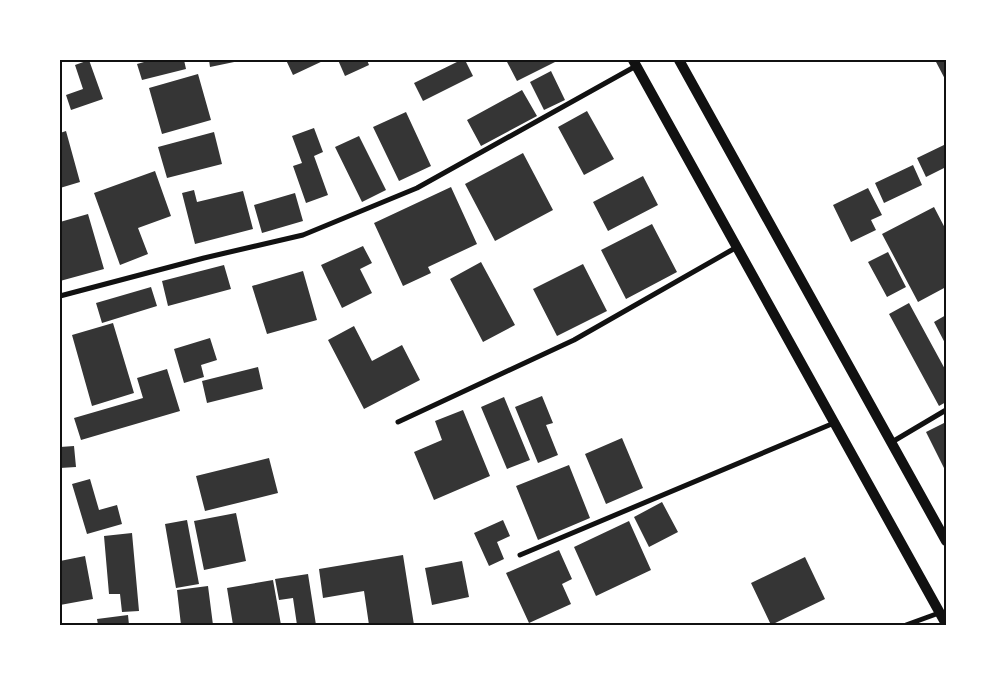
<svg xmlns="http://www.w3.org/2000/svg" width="1006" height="685" viewBox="0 0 1006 685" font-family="Montserrat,sans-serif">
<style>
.building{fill:#353535}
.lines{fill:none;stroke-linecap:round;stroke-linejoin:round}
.minor{stroke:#111;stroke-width:5}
.secondary{stroke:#111;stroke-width:10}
.neatline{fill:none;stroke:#111;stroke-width:2}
</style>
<rect width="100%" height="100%" fill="#fff"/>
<path class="building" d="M 89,60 L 103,99 L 71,110 L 66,95 L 83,89 L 75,65 Z
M 151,60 L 184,60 L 186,69 L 142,80 L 137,64 Z
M 209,60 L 239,60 L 239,61 L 210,67 Z
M 286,60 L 325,60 L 293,75 Z
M 338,60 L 367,60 L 369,65 L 345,76 Z
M 461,60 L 465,60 L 473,76 L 423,101 L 414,83 Z
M 506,60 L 559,60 L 517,81 Z
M 935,60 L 946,60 L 946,81 Z
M 551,71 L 565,100 L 544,110 L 530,82 Z
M 198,74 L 211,120 L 162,134 L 149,88 Z
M 522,90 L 537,116 L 481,146 L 467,120 Z
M 587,111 L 614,159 L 584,175 L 558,127 Z
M 406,112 L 431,166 L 399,181 L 373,127 Z
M 314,128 L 323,152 L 314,156 L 328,195 L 306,203 L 293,166 L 302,163 L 292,136 Z
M 66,131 L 80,182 L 60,188 L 60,133 Z
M 214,132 L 222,164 L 167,178 L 158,147 Z
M 359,136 L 386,190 L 362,202 L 335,147 Z
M 946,144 L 946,167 L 926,177 L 917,158 Z
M 523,153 L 553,210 L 495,241 L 465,184 Z
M 913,165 L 922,185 L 884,203 L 875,183 Z
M 155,171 L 171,216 L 138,228 L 148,254 L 120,265 L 94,193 Z
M 643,176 L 658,205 L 608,231 L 593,202 Z
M 451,187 L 477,244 L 428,267 L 431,273 L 403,286 L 374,223 Z
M 868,188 L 882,215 L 871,220 L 876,230 L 851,242 L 833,205 Z
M 194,190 L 197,202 L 243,191 L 253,229 L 195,244 L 182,193 Z
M 295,193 L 303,221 L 262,233 L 254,205 Z
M 934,207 L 946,230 L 946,287 L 918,302 L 882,234 Z
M 88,214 L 104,269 L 60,281 L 60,222 Z
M 652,224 L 677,272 L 626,299 L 601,250 Z
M 363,246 L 372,263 L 360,269 L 372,293 L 342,308 L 321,265 Z
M 888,252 L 906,287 L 887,297 L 868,262 Z
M 481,262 L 515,325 L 483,342 L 450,279 Z
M 583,264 L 607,311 L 557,336 L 533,289 Z
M 224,265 L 231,289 L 168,306 L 162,281 Z
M 303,271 L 317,320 L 267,334 L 252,286 Z
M 151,287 L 157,306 L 102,323 L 96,303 Z
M 909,303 L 946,371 L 946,402 L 939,406 L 889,314 Z
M 946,315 L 946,345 L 934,322 Z
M 113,323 L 134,393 L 92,406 L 72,335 Z
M 354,326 L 372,361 L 402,345 L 420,380 L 364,409 L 328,340 Z
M 210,338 L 217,360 L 201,365 L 204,377 L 184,383 L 174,349 Z
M 258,367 L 263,389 L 207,403 L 202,381 Z
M 167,369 L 180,411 L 81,440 L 74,418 L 143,398 L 137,378 Z
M 542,396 L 553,423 L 546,425 L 558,455 L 538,463 L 515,407 Z
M 504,397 L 530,460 L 507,469 L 481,407 Z
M 463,410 L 490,476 L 434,500 L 414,452 L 442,440 L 435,421 Z
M 946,422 L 946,472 L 926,432 Z
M 622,438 L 643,488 L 606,504 L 585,454 Z
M 74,446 L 76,467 L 60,468 L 60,447 Z
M 269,458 L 278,493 L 205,511 L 196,476 Z
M 569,465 L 590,518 L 538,540 L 516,486 Z
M 90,479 L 99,510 L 117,505 L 122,524 L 87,534 L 72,484 Z
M 662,502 L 678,532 L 649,547 L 634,517 Z
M 236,513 L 246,561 L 204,570 L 194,521 Z
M 187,520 L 199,584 L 176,588 L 165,524 Z
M 503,520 L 510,536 L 497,542 L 504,559 L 489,566 L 474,533 Z
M 629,521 L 651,570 L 596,596 L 574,547 Z
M 132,533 L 139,611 L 122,612 L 120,594 L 109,594 L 104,536 Z
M 559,550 L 572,579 L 562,584 L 571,604 L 529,623 L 506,573 Z
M 403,555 L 414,625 L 369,625 L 364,591 L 323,598 L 319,569 Z
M 85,556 L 93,599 L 60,605 L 60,561 Z
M 805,557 L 825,599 L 771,625 L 751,583 Z
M 462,561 L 469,597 L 432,605 L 425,568 Z
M 308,574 L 316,625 L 297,625 L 293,598 L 279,600 L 275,579 Z
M 273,580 L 281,625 L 233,625 L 227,588 Z
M 208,586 L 213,625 L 181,625 L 177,590 Z
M 128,615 L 129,625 L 98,625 L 97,619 Z"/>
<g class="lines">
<path class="minor" d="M 60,296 L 204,258 L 303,235 L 417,188 L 636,66
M 398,422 L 574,340 L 737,247
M 892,442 L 946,410
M 520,555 L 834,423
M 906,625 L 939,613"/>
<path class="secondary" d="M 633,60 L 946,624
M 679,60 L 946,541"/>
</g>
<rect width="1006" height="685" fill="none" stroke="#ffffff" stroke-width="122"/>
<rect x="61" y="61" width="884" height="563" class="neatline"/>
</svg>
